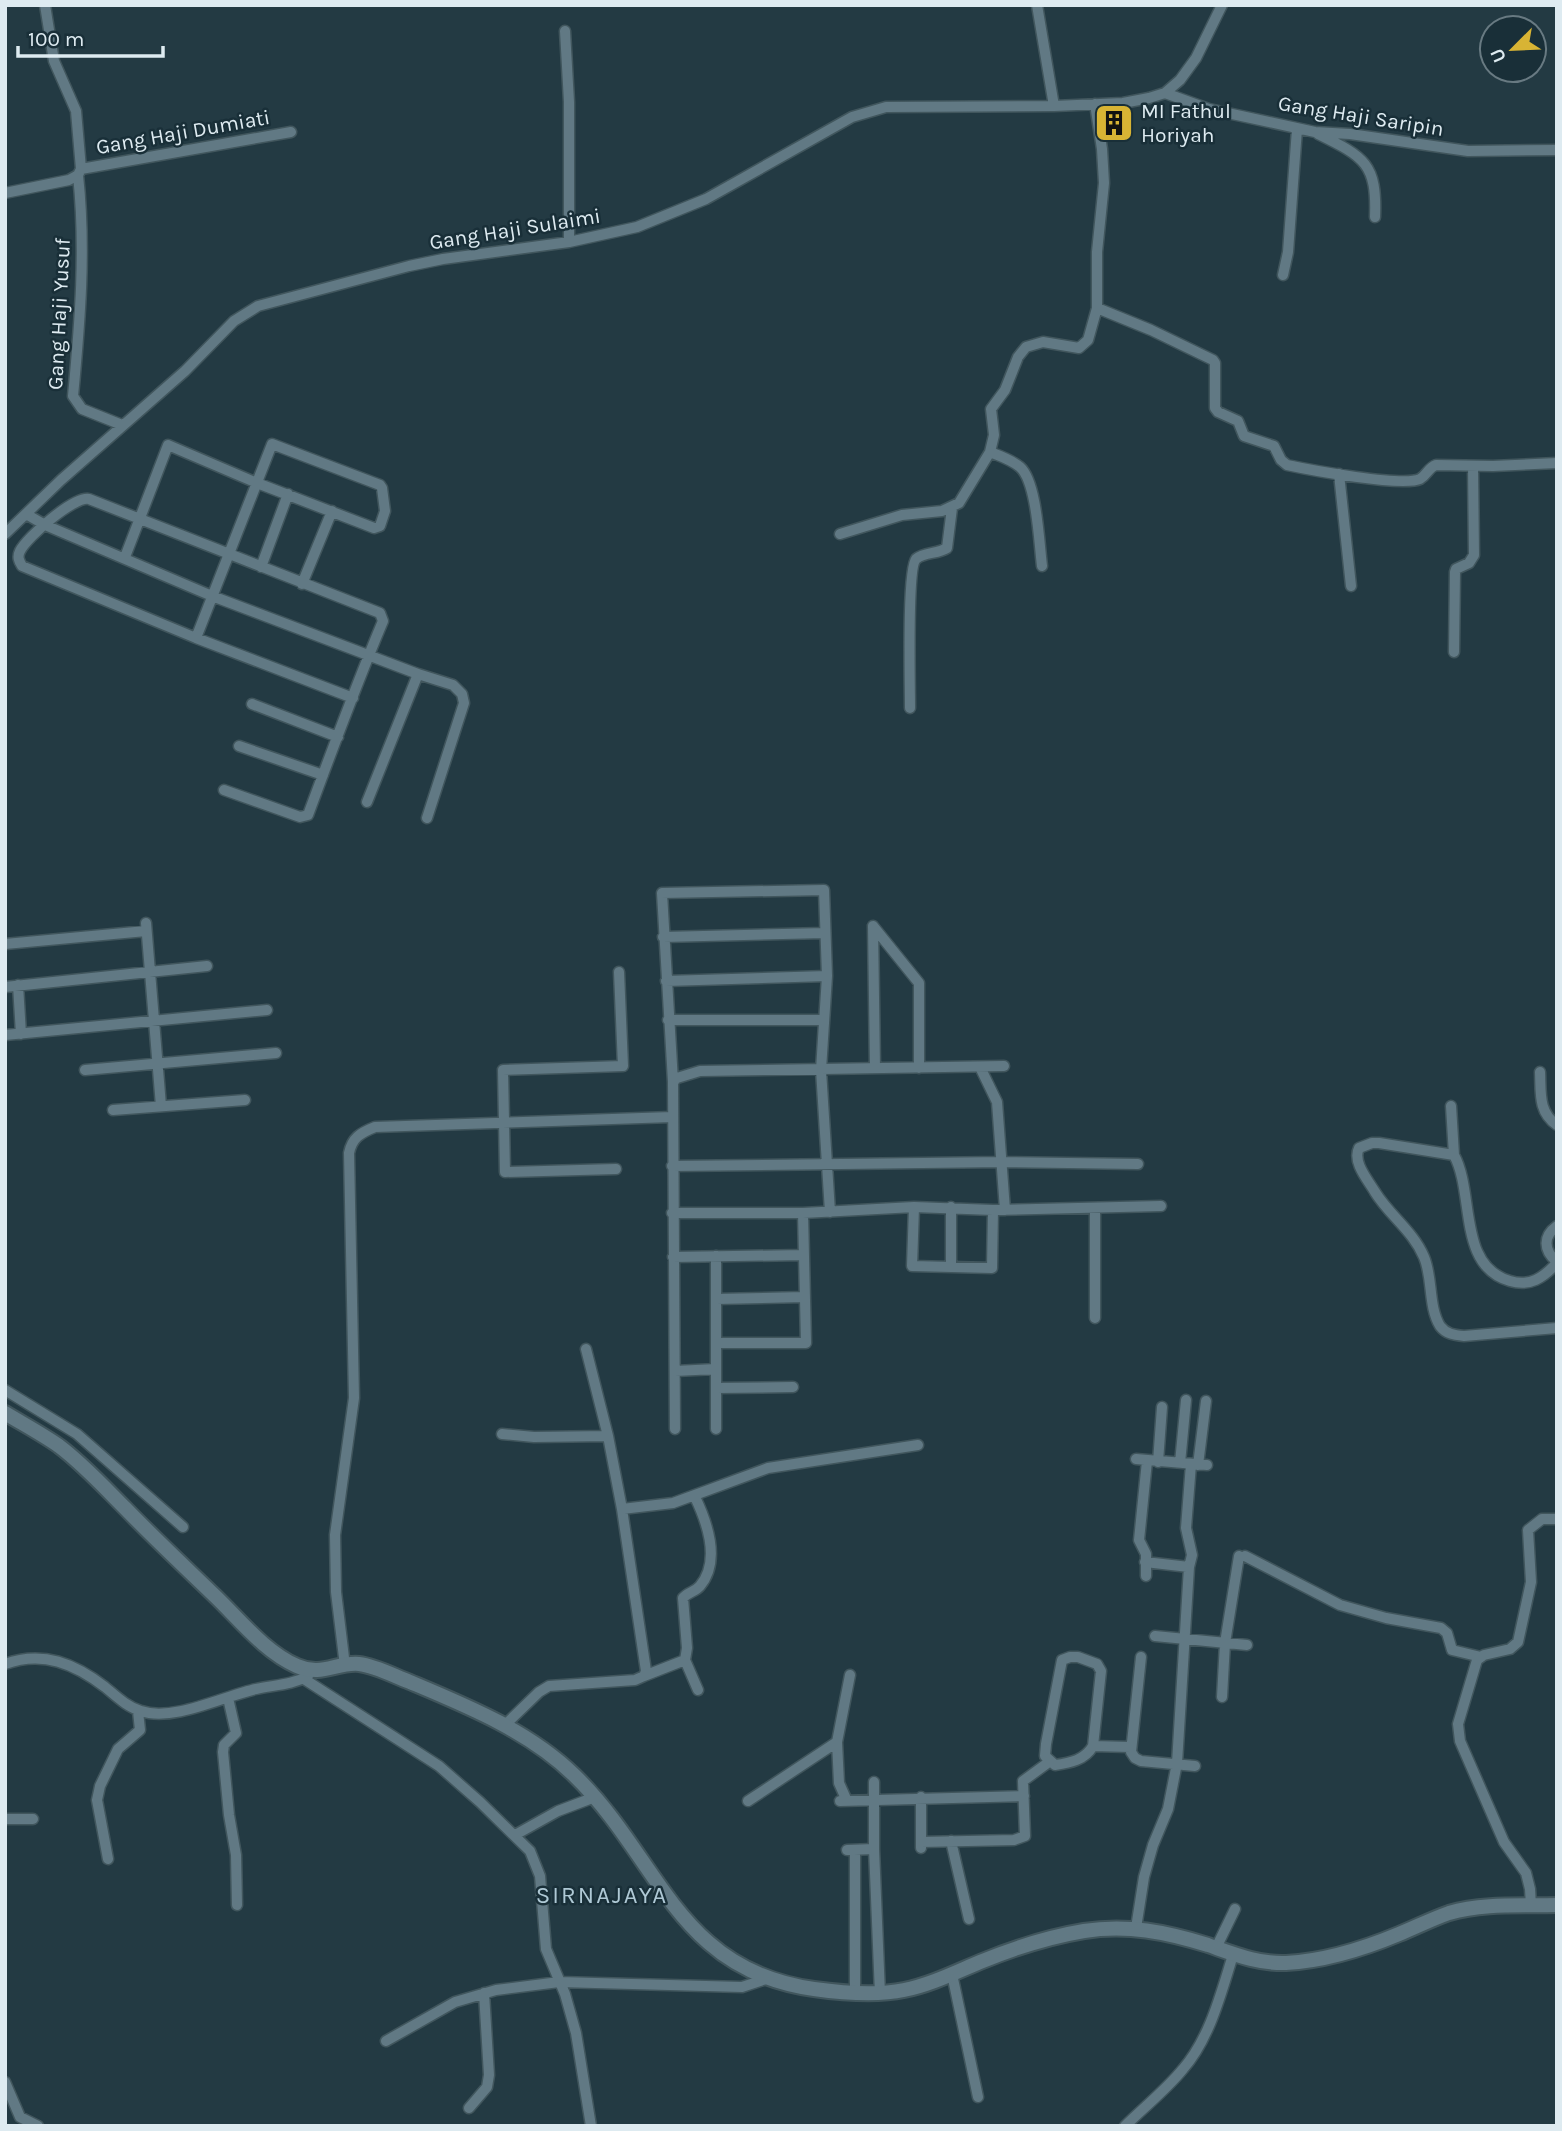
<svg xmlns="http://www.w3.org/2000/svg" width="1562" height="2131" viewBox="0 0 1562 2131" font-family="Karla,sans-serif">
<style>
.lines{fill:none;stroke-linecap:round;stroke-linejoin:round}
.street-casing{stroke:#41565d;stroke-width:13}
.secondary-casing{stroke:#41565d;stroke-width:18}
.street{stroke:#617984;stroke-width:10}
.secondary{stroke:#617984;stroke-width:14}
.labels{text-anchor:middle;stroke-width:5;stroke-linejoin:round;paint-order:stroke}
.poi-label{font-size:21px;fill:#deebf1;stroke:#192f38;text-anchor:start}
.street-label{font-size:21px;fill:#deebf1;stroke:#192f38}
.quarter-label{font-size:24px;letter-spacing:2px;fill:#afc9d5;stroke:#192f38}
</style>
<rect width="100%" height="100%" fill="#233a43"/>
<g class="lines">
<g class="street-casing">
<path id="street" d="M 1037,5 L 1054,106
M 565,31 L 569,102 L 569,242
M 1165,93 L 1209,109 L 1315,132 L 1350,134 L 1468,151 L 1557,150
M 1318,134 C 1365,157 1377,164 1375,217
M 81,169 L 291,132
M 78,175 C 86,249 80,322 73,396 L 82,409 L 122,425
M 5,193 L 69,180 L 78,175 L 81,169 L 76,111 L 54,61 L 45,5
M 1283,275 L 1288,252 L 1297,129
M 1097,308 L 1151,330 L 1213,360 L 1215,363 L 1215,408 L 1218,412 L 1238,421 L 1244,436 L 1274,446 L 1281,460 L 1287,465 C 1310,470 1402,487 1420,479 C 1427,475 1428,468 1436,465 L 1493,466 L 1557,463
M 990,452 C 1000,456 1012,460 1020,467 C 1037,482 1039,543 1042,566
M 1339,474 L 1351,586
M 26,514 L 45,525 L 212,596 L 418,674 L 453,685 L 462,694 L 464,703 L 427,818
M 5,534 L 61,480 L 185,371 L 234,321 L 258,306 L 409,266 L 443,259 L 569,242 L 637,227 L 706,199 L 852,117 L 886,107 L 1054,106 L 1123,103 L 1149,98 L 1165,93 L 1180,80 L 1196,58 L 1222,5
M 840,534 L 902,515 L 942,511 L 959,503 L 990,452 L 994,435 L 991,409 L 1005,390 L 1018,357 L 1026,347 L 1043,342 L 1079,348 L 1088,340 L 1097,308 L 1097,252 L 1104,183 L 1102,149 L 1095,104
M 125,557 L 168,445 L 257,483 L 374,528 L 380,526 L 385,511 L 382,488 L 380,485 L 272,444 L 196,638
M 261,567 L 288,494
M 302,584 L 332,511
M 1454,652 L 1455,572 L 1456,569 L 1469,563 L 1474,555 L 1473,466
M 252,704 L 338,737
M 910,708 C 910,687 907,569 916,559 C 924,552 938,554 947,548 L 952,508
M 239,746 L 323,775
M 224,790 L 300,817 L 308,815 C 332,750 356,685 383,621 L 380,613 L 89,499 C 74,496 27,537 20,551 C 17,557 19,561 22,566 L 196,638 L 353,698
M 367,802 L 418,674
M 146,923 L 161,1106
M 873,926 L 919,983 L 919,1068
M 873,926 L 875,1068
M 663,937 L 824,933
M 5,944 L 146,931
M 666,981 L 827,976
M 18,985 L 21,1034
M 5,987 L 207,966
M 668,1020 L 824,1020
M 5,1035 L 267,1010
M 980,1067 L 997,1102 L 1005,1210
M 85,1070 L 276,1053
M 1540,1072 C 1541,1093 1538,1112 1557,1125
M 673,1082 L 662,893 L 824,890 L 827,976 L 821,1070 L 830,1212
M 1451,1106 L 1454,1155
M 113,1110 L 245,1100
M 672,1166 L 1002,1162 L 1138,1164
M 616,1169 L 505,1172 L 503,1070 L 623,1066 L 619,972
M 914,1207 L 912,1266 L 992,1268 L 993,1210
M 951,1207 L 951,1267
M 672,1213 L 803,1213 L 914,1207 L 993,1210 L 1161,1206
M 1557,1226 C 1543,1236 1543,1250 1557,1262
M 716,1256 L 716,1429
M 673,1257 L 803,1255
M 1557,1263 C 1543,1278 1530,1287 1510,1281 C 1457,1266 1475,1193 1454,1155 L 1379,1143 L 1372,1143 L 1359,1148 C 1352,1162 1368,1180 1375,1192 C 1390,1216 1413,1231 1424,1257 C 1433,1278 1428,1306 1440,1326 C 1446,1334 1454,1335 1464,1336 L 1557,1328
M 716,1299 L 804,1297
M 1095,1318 L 1095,1208
M 716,1343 L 806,1343 L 803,1213
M 675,1371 L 716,1369
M 716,1388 L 793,1387
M 5,1390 L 77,1434 L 183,1527
M 675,1429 L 673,1082 L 677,1078 L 700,1071 L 1004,1066
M 502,1434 L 534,1437 L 608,1436
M 1136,1459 L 1207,1465
M 1158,1462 L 1162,1407
M 1180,1463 L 1186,1400
M 1198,1465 L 1206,1401
M 695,1497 C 707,1522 721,1561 700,1586 C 695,1592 688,1592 683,1598 L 687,1648 L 685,1660 L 698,1690
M 622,1509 L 673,1503 L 768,1468 L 918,1445
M 1245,1556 L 1340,1605 L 1386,1618 L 1441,1628 L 1447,1633 L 1452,1650 L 1481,1657
M 1145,1562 L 1189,1567
M 1146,1576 L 1146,1554 L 1139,1540 L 1147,1461
M 1155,1636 L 1247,1645
M 1070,1657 L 1078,1657 L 1097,1664 L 1101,1671 L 1093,1746 C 1085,1760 1070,1763 1055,1765 L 1045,1756 L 1046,1744 L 1062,1660 Z
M 1141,1657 L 1131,1752 L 1135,1758 L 1141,1761 L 1195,1766
M 5,1664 C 43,1650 75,1664 105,1687 C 116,1696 127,1707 141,1711 C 173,1722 224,1696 256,1689 C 274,1685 292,1685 308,1676
M 345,1666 L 336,1592 L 335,1535 L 354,1398 L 349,1153 C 352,1138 360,1133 375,1127 L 672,1117
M 644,1676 L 685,1660
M 304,1679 L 439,1766 L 480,1802 L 530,1851 L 540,1876 L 546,1949 L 565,1994 L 576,2033 L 591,2126
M 1222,1697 L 1225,1643 L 1239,1556
M 228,1698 L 236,1733 L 224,1745 L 223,1752 L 229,1815 L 236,1855 L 237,1905
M 505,1725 L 539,1692 L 549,1686 L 635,1680 L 644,1676 L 646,1671 L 622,1509 L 608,1436 L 586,1349
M 837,1742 L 839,1783 L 847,1801
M 1093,1746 L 1130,1747
M 874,1782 L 874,1849 L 880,1994
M 748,1801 L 837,1742 L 850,1675
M 840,1801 L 1024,1796
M 5,1819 L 33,1819
M 515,1835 L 558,1811 L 595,1797
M 951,1841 L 969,1919
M 921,1842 L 1014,1840 L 1025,1836 L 1023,1781 L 1049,1762
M 921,1848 L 921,1797
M 847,1850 L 874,1849
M 855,1850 L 855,1993
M 108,1859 L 97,1800 L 100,1786 L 118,1749 L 140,1730 L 138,1711
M 1531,1906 L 1530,1889 L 1526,1873 L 1504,1842 L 1460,1741 L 1458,1724 L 1477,1660 L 1484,1655 L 1510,1649 L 1518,1642 L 1531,1582 L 1528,1530 L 1542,1519 L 1557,1519
M 1136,1928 L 1144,1877 L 1153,1845 L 1168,1809 L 1177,1763 L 1189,1567 L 1192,1555 L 1186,1528 L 1191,1464
M 1216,1948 L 1235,1909
M 952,1974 L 978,2097
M 386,2041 L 455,2002 L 496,1990 L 559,1982 L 742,1987 L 769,1978
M 5,2082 L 20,2117 L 38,2126
M 469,2108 L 487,2087 L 489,2075 L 484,1993
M 1125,2126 C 1144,2107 1166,2090 1183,2069 C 1210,2038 1221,1993 1233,1955"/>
</g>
<g class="secondary-casing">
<path id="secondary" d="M 5,1413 C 23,1424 42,1434 59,1446 C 83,1464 104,1487 125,1508 C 154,1538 185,1567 215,1596 C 240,1620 265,1652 297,1666 C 322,1677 336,1662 359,1664 C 376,1666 394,1676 410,1682 C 467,1706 529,1731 574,1775 C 660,1858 676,1970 814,1989 C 843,1993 876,1996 904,1990 C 930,1985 956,1972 980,1962 C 1014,1948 1048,1937 1084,1931 C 1127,1924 1166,1932 1208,1945 C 1234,1954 1258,1964 1286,1963 C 1325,1961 1363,1949 1399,1934 C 1416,1927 1432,1919 1449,1913 C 1483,1903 1522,1906 1557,1905"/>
</g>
<use href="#street" class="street"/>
<use href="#secondary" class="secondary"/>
</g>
<defs>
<g id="building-square" transform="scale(2.0125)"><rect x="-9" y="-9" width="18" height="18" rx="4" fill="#d8b434" stroke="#192f38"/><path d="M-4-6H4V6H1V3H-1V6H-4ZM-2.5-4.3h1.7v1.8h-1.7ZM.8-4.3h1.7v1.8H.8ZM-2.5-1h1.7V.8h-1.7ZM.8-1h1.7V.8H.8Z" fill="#111"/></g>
</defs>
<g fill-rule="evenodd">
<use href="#building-square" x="1114" y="123"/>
</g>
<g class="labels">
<g class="poi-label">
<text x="1141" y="118">MI Fathul<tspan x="1141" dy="24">Horiyah</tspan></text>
</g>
<g class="street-label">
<text transform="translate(1361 116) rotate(9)" y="7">Gang Haji Saripin</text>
<text transform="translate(183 132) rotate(-10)" y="7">Gang Haji Dumiati</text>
<text transform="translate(515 229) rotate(-9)" y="7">Gang Haji Sulaimi</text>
<text transform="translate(59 314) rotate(-87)" y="7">Gang Haji Yusuf</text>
</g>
<g class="quarter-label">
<text x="602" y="1903">SIRNAJAYA</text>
</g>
</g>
<rect width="1562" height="2131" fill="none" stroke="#deebf1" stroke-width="14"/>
<g transform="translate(1513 49) rotate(246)"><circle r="33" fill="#192f38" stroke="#687a82" stroke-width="2"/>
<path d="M0-5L12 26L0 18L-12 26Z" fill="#d8b434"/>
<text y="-10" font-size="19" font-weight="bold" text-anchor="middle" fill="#deebf1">U</text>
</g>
<path d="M18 46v10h145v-10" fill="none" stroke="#deebf1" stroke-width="3.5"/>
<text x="28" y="46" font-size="21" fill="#deebf1" stroke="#192f38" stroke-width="5" paint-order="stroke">100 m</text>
</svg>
